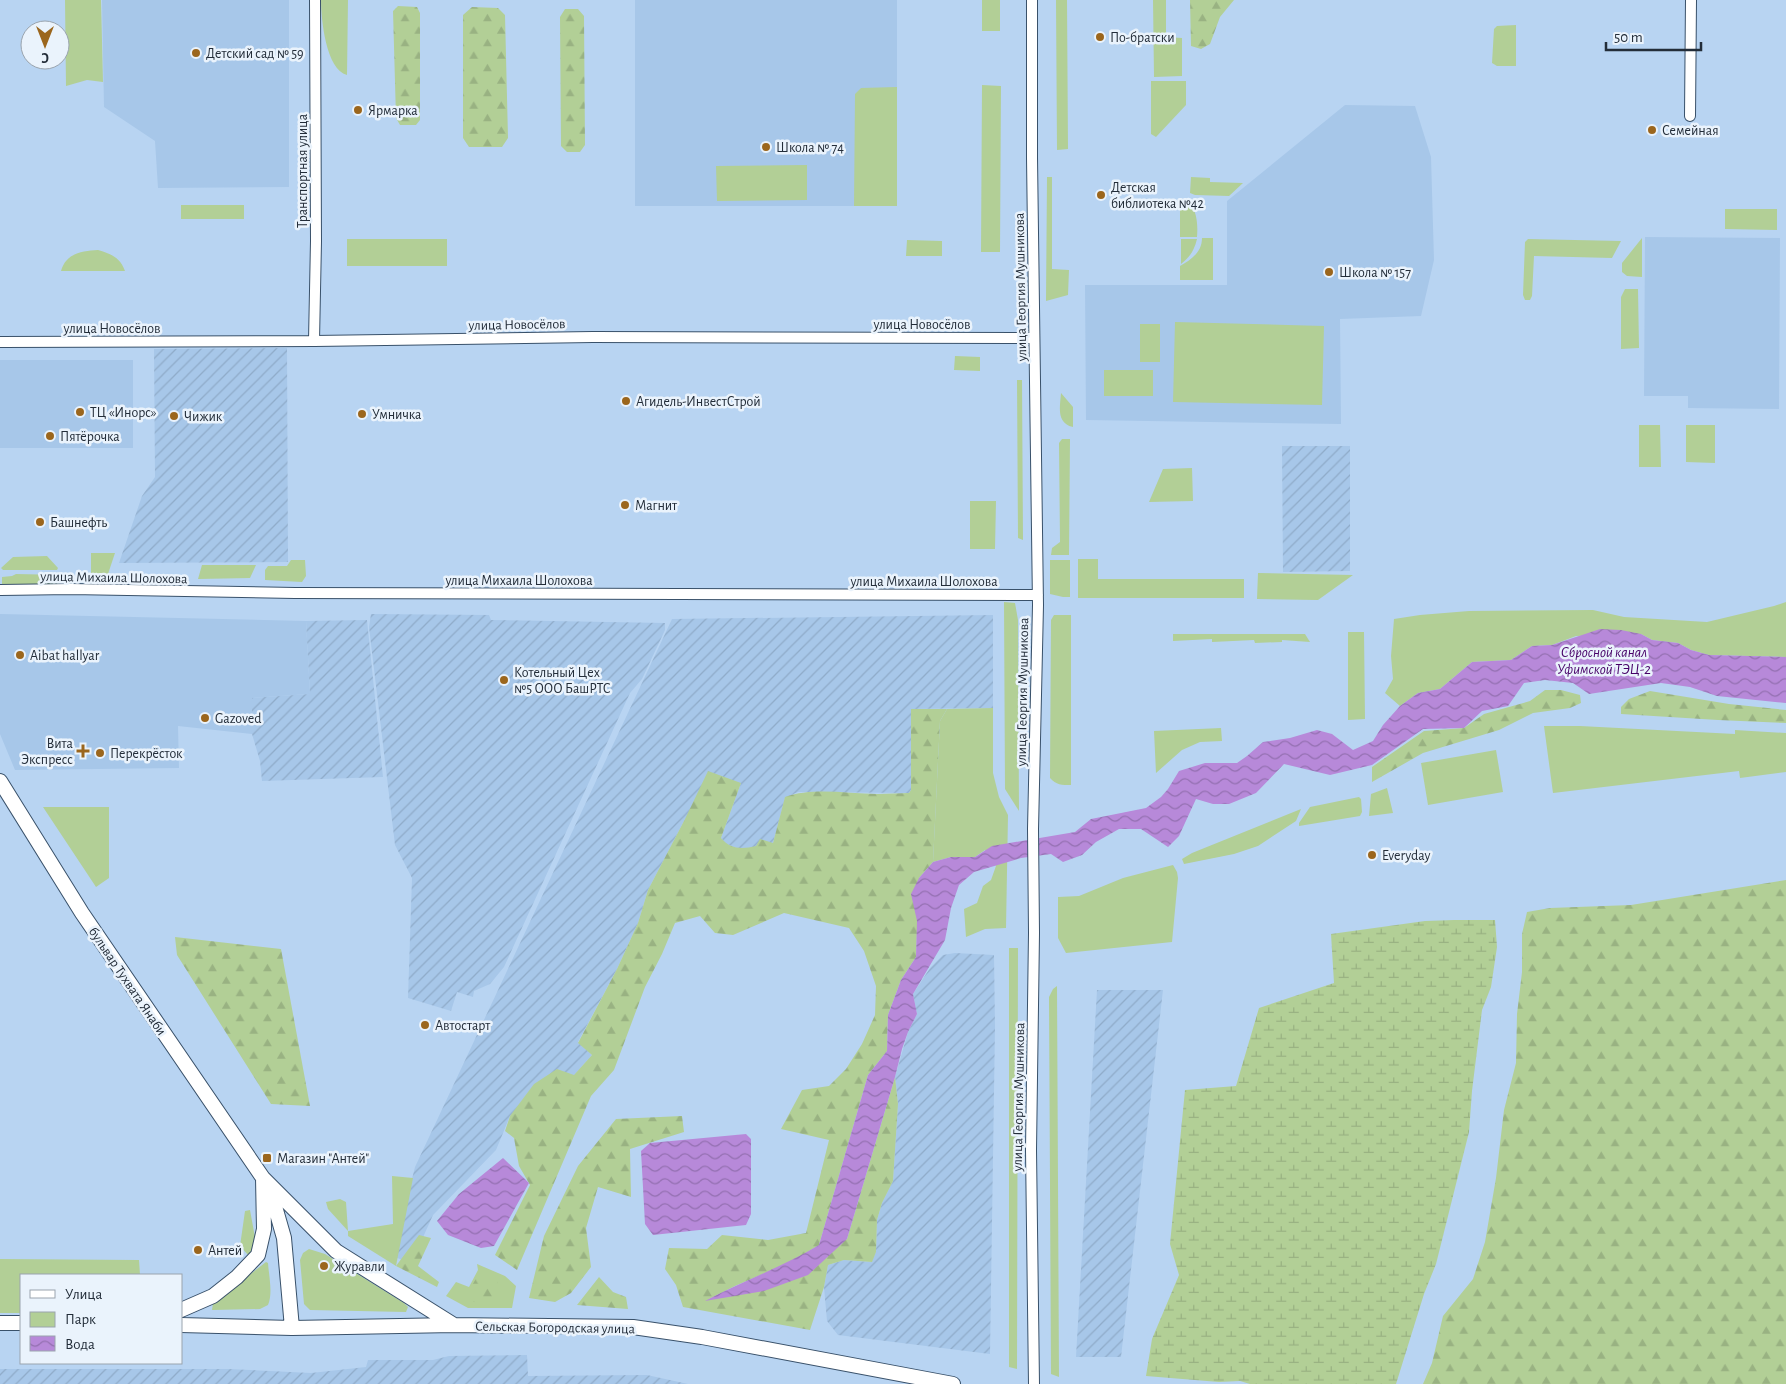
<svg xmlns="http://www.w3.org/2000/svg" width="1786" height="1384" viewBox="0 0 1786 1384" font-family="'Alegreya Sans',sans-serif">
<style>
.built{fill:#a7c7e9}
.industrial{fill:url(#industrial-furrows)}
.green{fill:#b2cf96}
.forest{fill:url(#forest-firs)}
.wetland{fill:url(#wetland-marsh)}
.water{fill:url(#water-waves)}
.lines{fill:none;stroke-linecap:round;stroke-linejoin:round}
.street-casing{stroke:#39516a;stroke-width:12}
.secondary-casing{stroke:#39516a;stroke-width:16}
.street{stroke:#fff;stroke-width:10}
.secondary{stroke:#fff;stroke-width:14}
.poi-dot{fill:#9b661d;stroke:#eaf3fc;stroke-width:2}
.labels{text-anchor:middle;stroke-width:5;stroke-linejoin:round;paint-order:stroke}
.poi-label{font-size:14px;fill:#232d39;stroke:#eaf3fc;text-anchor:start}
.street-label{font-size:14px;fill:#232d39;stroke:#eaf3fc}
.water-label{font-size:15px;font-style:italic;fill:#460067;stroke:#eaf3fc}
</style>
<defs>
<pattern id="industrial-furrows" width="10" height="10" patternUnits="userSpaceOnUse" patternTransform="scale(1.25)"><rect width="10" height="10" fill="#a7c7e9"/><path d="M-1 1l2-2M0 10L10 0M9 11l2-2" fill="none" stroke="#8fabc9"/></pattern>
<pattern id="forest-firs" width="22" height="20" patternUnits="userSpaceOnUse" patternTransform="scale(1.25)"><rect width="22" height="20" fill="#b2cf96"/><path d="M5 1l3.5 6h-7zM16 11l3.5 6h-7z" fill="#99b282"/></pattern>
<pattern id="wetland-marsh" width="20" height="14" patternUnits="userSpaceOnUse" patternTransform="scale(1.25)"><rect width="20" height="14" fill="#b2cf96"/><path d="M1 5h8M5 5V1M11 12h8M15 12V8" fill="none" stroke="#99b282"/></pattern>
<pattern id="water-waves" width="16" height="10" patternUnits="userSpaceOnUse" patternTransform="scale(1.25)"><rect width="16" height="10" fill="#b789d9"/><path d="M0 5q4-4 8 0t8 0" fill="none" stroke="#9470b1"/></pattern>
</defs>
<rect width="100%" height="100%" fill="#b8d4f2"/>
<path class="built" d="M 102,0 L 289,0 L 289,187 L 158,188 L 155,141 L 104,107 Z
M 635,0 L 897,0 L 897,206 L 635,206 Z
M 1345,105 L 1415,106 L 1431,157 L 1434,260 L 1421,316 L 1340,319 L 1341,424 L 1086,420 L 1085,285 L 1227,285 L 1227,201 Z
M 1645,237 L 1780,238 L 1779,409 L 1688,408 L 1688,396 L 1644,396 Z
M 0,360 L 133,360 L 133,448 L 0,448 Z
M 0,614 L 306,621 L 310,694 L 252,698 L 252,734 L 178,726 L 179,768 L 15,770 L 0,734 Z"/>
<path class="industrial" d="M 287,348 L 288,562 L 119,563 L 142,496 L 155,477 L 154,349 Z
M 1282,446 L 1350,446 L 1350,571 L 1283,572 Z
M 371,614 L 489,615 L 491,620 L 665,623 L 665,630 L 642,679 L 630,693 L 504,967 L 490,984 L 474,991 L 473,997 L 457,992 L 451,1011 L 408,998 L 412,878 L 395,845 L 369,627 Z
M 993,615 L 993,708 L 911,709 L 911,790 L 909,793 L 798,792 L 785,798 L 773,843 L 742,850 L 726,844 L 721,838 L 741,783 L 685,819 L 648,890 L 638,923 L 617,969 L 578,1042 L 592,1055 L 574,1075 L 510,1116 L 496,1150 L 433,1215 L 411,1264 L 393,1256 L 415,1167 L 672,619 Z
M 367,620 L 383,777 L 262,781 L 260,761 L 252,734 L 252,698 L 310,694 L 306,621 Z
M 955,953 L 994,955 L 995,1027 L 990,1354 L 838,1335 L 827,1321 L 824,1287 L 828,1265 L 844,1260 L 871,1262 L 876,1252 L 877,1220 L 882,1203 L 893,1181 L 898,1104 L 895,1077 L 908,1032 L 917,1014 L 913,994 L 930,968 L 943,955 Z
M 1097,990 L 1163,990 L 1121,1357 L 1076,1357 Z
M 527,1355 L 528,1376 L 647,1375 L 688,1384 L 0,1384 L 0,1369 L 228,1369 L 311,1373 L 366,1367 L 368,1360 L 433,1360 L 449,1356 Z"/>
<path class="green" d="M 65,0 L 101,0 L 103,82 L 87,80 L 66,86 Z
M 321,0 L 348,0 L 347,75 C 326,70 321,19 321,0 Z
M 982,0 L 1000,0 L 1000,31 L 982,31 Z
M 1056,0 L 1067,0 L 1068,149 L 1057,150 Z
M 1153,0 L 1166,0 L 1166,37 L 1182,38 L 1182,76 L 1154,77 Z
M 1516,25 L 1516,66 L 1497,66 L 1492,63 L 1494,29 L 1497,26 Z
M 1151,81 L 1186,81 L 1186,105 L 1156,137 L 1151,134 Z
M 982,85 L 1001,86 L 1000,252 L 981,252 Z
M 897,87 L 897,206 L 854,206 L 855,94 L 861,88 Z
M 807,165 L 807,200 L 717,201 L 716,166 Z
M 1047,177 L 1052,177 L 1052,269 L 1069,270 L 1068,295 L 1046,301 Z
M 1191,177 L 1210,178 L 1210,182 L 1243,183 L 1229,196 L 1195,195 L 1190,193 Z
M 1180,203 L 1190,203 C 1197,212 1198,225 1197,237 L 1180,237 Z
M 181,205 L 244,205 L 244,219 L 181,219 Z
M 1725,209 L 1777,209 L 1777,230 L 1725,229 Z
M 1202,238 L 1213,238 L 1213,280 L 1180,280 L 1180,266 C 1192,259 1202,252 1202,238 Z
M 1642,238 L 1642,277 L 1627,276 L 1622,272 L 1622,263 Z
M 347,239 L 447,239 L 447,266 L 347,266 Z
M 1181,239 L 1197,239 C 1194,251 1190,257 1181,264 Z
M 1528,239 L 1621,241 L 1612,258 L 1534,256 L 1532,296 L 1530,300 L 1525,300 L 1523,295 L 1525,242 Z
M 907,240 L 942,241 L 942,256 L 906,256 Z
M 98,250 C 111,254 120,257 125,271 L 61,271 C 66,253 82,251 98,250 Z
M 1625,289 L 1638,289 L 1639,348 L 1621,349 L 1621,297 Z
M 1175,322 L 1324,326 L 1322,405 L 1173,402 Z
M 1140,324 L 1160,324 L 1160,362 L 1140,362 Z
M 955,356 L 980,357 L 980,371 L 954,370 Z
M 1104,370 L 1153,370 L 1153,396 L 1104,396 Z
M 1017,380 L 1022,380 L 1023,540 L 1018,538 Z
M 1061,393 L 1073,407 L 1073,427 C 1056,423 1060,407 1061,393 Z
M 1639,425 L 1660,425 L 1661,467 L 1639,467 Z
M 1686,425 L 1715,425 L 1715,463 L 1686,462 Z
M 1062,439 L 1070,439 L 1069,555 L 1051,555 L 1052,548 L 1060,542 L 1059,443 Z
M 1192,468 L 1193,501 L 1149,502 L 1163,469 Z
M 970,501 L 996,501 L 995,549 L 970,549 Z
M 91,553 L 115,553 L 105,583 L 91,583 Z
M 47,556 L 58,568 L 57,570 L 3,570 L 1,568 L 13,557 Z
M 1078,559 L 1098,559 L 1098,579 L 1244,579 L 1244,598 L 1078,598 Z
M 291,560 L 305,560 L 306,576 L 302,582 L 265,580 L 265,570 L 268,566 L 287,566 Z
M 1050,560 L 1070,560 L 1070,597 L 1063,597 L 1050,594 Z
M 202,565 L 256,565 L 250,578 L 198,579 Z
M 1258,573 L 1353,575 L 1318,600 L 1257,599 Z
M 16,574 L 64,575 C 64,581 59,584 54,587 L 2,587 L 2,577 L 12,576 Z
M 1004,602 L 1015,603 L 1018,620 L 1019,811 L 1005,789 Z
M 1786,602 L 1786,657 L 1709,655 L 1691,650 L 1678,643 L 1652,640 L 1641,634 L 1576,636 L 1552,645 L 1532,646 L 1511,660 L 1472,662 L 1440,689 L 1418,693 L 1400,706 L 1385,693 L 1393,679 L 1391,656 L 1394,619 L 1420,615 L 1469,611 L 1593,610 L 1624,617 L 1707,622 L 1774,606 Z
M 1054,615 L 1071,615 L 1071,785 C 1062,785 1056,785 1050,778 L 1051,620 Z
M 1348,632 L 1364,632 L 1365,719 L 1348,720 Z
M 1173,634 L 1305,634 L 1310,642 L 1282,640 L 1282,642 L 1255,643 L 1254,640 L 1212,642 L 1212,639 L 1173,641 Z
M 993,708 L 993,773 L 999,797 L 1008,815 L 1006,928 L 985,929 L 966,937 L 964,909 L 977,903 L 983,886 L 991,880 L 996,866 L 985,850 L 975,857 L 951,857 L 933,862 L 940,721 L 947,709 Z
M 1544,726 L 1580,726 L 1735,734 L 1735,730 L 1786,733 L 1786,772 L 1740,778 L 1739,771 L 1553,793 Z
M 1221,728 L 1222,741 L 1200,742 L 1182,750 L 1156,773 L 1154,731 Z
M 1496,750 L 1503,792 L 1428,805 L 1421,763 Z
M 1387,788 L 1393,813 L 1369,816 L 1371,794 Z
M 1359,797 L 1361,799 L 1362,812 L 1360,816 L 1299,826 L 1299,823 L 1310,807 Z
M 43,807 L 109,807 L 109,878 L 96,887 Z
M 1301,809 L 1296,821 L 1258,846 L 1234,854 L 1184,864 L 1182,859 L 1192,853 Z
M 1173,865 L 1177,872 L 1178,878 L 1172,942 L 1066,953 L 1058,938 L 1058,897 L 1079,896 L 1123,878 Z
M 1009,948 L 1018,948 L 1017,1369 L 1009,1367 Z
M 1057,986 L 1059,1377 L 1051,1374 L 1049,997 L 1053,989 Z
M 392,1176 L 413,1178 L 396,1266 L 348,1236 L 348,1231 L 328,1209 L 326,1202 L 340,1199 L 346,1202 L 348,1231 L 393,1224 Z
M 250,1210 L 256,1243 L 249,1256 L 240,1246 L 245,1211 Z
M 309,1249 L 325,1254 L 404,1303 L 408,1307 L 406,1312 L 310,1310 L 304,1304 L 300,1260 L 303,1253 Z
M 0,1259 L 139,1260 L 140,1275 L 21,1275 L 21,1313 L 0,1313 Z
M 266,1262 L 268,1263 C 269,1277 273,1293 268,1305 L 260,1309 L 212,1310 L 213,1303 Z
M 477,1264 L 505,1276 L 516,1286 L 512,1308 L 468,1308 L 446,1296 L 456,1282 L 469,1287 L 478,1270 Z"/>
<path class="forest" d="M 1190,0 L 1234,0 L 1220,17 L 1210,44 L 1201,49 L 1191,46 Z
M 398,6 L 417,7 L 420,13 L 420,120 L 416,125 L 400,125 L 396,118 L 393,11 Z
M 472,7 L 498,8 L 505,15 L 508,138 L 502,147 L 469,147 L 463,138 L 463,15 Z
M 565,9 L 578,9 L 584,16 L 585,145 L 580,152 L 567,152 L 561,146 L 560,17 Z
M 1545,690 L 1561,690 L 1580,695 L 1581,703 L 1570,708 L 1533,713 L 1499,730 L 1423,753 L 1372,782 L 1372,767 L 1424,731 L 1464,728 L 1484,714 L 1530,701 Z
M 1650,691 L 1729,704 L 1786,710 L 1786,723 L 1718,720 L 1621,714 L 1621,707 L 1629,699 Z
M 911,709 L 947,709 L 940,721 L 933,862 L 919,878 L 916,957 L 901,980 L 888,1015 L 887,1051 L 868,1075 L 819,1245 L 791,1262 L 735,1286 L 707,1300 L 847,1239 L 895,1077 L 898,1104 L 893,1181 L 882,1203 L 877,1220 L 876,1252 L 872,1262 L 844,1260 L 828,1265 L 824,1287 L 810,1330 L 683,1307 L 676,1285 L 665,1269 L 669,1248 L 707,1249 L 722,1235 L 768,1240 L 806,1233 L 829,1140 L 781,1129 L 802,1090 L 829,1086 L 846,1069 L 862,1044 L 875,1015 L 876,986 L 864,951 L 849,928 L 784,913 L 733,935 L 715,933 L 700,916 L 675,923 L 662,954 L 645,987 L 614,1070 L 591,1096 L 517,1270 L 495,1255 L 530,1185 L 519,1166 L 514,1138 L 505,1131 L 510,1116 L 534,1084 L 557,1069 L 574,1075 L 592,1055 L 578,1043 L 617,969 L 638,923 L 648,890 L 685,819 L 708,771 L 741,783 L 721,838 C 731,850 743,849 756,846 L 760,839 L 773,843 L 785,797 C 814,787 847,794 878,794 C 888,794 899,793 909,793 L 911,790 Z
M 1786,880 L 1786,1384 L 1423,1384 L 1432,1363 L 1443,1316 L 1473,1279 L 1485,1242 L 1496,1178 L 1504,1110 L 1516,1063 L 1517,1014 L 1522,972 L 1522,934 L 1527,912 L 1550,908 L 1631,905 Z
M 175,937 L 281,949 L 310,1106 L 271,1104 L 177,955 Z
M 682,1116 L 684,1132 L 630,1149 L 631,1197 L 598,1187 L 586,1228 L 591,1267 L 571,1293 L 555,1302 L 529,1298 L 544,1236 L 578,1166 L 616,1119 Z
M 419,1235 L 431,1238 L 418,1266 L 439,1282 L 437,1287 L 396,1266 Z
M 480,1272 L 498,1280 L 494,1295 L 490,1305 L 469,1301 L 471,1287 Z
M 599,1277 L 613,1292 L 626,1297 L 628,1309 L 577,1305 Z"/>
<path class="wetland" d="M 1454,920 L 1495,920 L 1497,947 L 1491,987 L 1482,1010 L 1472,1091 L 1469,1132 L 1436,1264 L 1424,1294 L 1396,1384 L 1250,1384 L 1240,1381 L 1219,1382 L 1146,1376 L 1152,1339 L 1179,1275 L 1170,1244 L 1185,1090 L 1236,1086 L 1259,1008 L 1334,983 L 1331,934 L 1425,921 Z"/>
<path class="water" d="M 1600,629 L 1621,630 L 1641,634 L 1652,640 L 1678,643 L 1691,650 L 1709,655 L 1786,657 L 1786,703 L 1717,696 L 1690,687 L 1661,683 L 1589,694 L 1573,683 L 1545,680 L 1524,683 L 1508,706 L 1482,711 L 1464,728 L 1423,729 L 1372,765 L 1330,775 L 1284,764 L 1256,793 L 1229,804 L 1213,804 L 1196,799 L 1179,836 L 1168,847 L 1141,829 L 1119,829 L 1096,842 L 1082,855 L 1063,862 L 1051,854 L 1021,858 L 974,872 L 959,885 L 951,908 L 945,940 L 913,994 L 917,1014 L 908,1032 L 902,1049 L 895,1077 L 847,1239 L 808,1275 L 764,1291 L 705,1301 C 743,1281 782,1267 819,1245 L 868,1075 L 887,1051 L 888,1015 L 901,980 L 916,957 L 917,921 L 911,894 L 919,878 L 933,862 L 951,857 L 975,857 L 992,846 L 1075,832 L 1091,819 L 1146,808 L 1161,797 L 1168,789 L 1179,771 L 1205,763 L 1237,763 L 1247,756 L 1263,742 L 1290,738 L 1317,730 L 1332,734 L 1353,750 L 1373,741 L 1383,725 L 1400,706 L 1418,693 L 1440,689 L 1472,662 L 1511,660 L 1532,646 L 1552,645 Z
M 746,1134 L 751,1139 L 751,1214 L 746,1225 L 653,1235 L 645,1224 L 641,1151 L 650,1143 Z
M 503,1158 L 529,1183 L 494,1246 L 481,1248 L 448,1235 L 437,1221 L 459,1194 Z"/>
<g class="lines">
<g class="street-casing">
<path id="street" d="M 1032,0 L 1032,158 L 1038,605 L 1033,829 L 1034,933 L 1031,1150 L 1034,1384
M 1690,116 L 1691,0
M 314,341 L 316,241 L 315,0
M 0,342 L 314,341 L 593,337 L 1034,338
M 0,590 L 71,589 L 295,593 L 1038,595"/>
</g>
<g class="secondary-casing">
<path id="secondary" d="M 0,781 L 82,913 L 263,1178 L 336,1251 L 454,1325
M 266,1185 L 276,1210 L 284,1238 L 292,1328
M 181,1310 L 213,1296 L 237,1277 L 258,1255 L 264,1229 L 263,1178
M 0,1323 L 21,1323
M 181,1325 L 292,1328 L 454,1325 L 633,1327 L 702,1337 L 953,1384"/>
</g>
<use href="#street" class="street"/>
<use href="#secondary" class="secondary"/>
</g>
<g class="poi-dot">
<circle cx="1100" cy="37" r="5"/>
<circle cx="196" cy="53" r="5"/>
<circle cx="358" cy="110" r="5"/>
<circle cx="1652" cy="130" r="5"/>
<circle cx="766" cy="147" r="5"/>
<circle cx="1101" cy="195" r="5"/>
<circle cx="1329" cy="272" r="5"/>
<circle cx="626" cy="401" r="5"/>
<circle cx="80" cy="412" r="5"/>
<circle cx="362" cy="414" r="5"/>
<circle cx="174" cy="416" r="5"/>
<circle cx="50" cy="436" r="5"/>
<circle cx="625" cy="505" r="5"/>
<circle cx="40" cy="522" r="5"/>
<circle cx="20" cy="655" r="5"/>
<circle cx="504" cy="680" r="5"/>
<circle cx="205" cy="718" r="5"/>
<path d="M80.5 743.5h5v5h5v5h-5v5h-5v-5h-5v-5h5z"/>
<circle cx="100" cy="753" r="5"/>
<circle cx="1372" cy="855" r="5"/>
<circle cx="425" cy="1025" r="5"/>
<rect x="262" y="1153" width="10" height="10" rx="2.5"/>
<circle cx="198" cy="1250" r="5"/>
<circle cx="324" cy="1266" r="5"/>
</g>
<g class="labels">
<g class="poi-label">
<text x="1110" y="42">По-братски</text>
<text x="206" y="58">Детский сад № 59</text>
<text x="368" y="115">Ярмарка</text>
<text x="1662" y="135">Семейная</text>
<text x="776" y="152">Школа № 74</text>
<text x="1111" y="192">Детская<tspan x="1111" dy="16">библиотека №42</tspan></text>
<text x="1339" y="277">Школа № 157</text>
<text x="636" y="406">Агидель-ИнвестСтрой</text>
<text x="90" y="417">ТЦ «Инорс»</text>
<text x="372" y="419">Умничка</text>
<text x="184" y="421">Чижик</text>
<text x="60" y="441">Пятёрочка</text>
<text x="635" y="510">Магнит</text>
<text x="50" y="527">Башнефть</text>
<text x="30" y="660">Aibat hallyar</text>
<text x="514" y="677">Котельный Цех<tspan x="514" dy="16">№5 ООО БашРТС</tspan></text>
<text x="215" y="723">Gazoved</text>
<text x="73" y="748" text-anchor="end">Вита<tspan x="73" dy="16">Экспресс</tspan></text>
<text x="110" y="758">Перекрёсток</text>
<text x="1382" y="860">Everyday</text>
<text x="435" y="1030">Автостарт</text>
<text x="277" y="1163">Магазин "Антей"</text>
<text x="208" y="1255">Антей</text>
<text x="334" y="1271">Журавли</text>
</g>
<g class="street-label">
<text transform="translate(302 171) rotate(-90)" y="5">Транспортная улица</text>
<text transform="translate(1020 287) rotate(-91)" y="5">улица Георгия Мушникова</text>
<text transform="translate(517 324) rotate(-1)" y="5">улица Новосёлов</text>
<text x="922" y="329">улица Новосёлов</text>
<text x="112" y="333">улица Новосёлов</text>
<text transform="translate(114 577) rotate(1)" y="5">улица Михаила Шолохова</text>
<text x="519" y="585">улица Михаила Шолохова</text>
<text x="924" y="586">улица Михаила Шолохова</text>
<text transform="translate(1022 692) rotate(-89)" y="5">улица Георгия Мушникова</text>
<text transform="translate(128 981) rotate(56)" y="5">бульвар Тухвата Янаби</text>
<text transform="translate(1018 1097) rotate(-89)" y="5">улица Георгия Мушникова</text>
<text transform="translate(555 1327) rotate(1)" y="5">Сельская Богородская улица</text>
</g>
<g class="water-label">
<text x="1604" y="657">Сбросной канал<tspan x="1604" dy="17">Уфимской ТЭЦ-2</tspan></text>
</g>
</g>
<rect x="20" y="1274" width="162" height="90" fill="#eaf3fc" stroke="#9aa4ae"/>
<rect x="30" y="1290" width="25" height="8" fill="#ffffff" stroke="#9aa4ae"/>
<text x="65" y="1299" font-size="15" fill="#232d39">Улица</text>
<rect x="30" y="1312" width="25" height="15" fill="#b2cf96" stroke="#9aa4ae"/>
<text x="65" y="1324" font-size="15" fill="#232d39">Парк</text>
<rect x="30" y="1336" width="25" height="15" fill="url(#water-waves)" stroke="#9aa4ae"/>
<text x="65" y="1349" font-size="15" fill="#232d39">Вода</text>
<g transform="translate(45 45) rotate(180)"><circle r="24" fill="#eaf3fc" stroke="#9aa4ae"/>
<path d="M0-4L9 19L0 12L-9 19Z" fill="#9b661d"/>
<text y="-8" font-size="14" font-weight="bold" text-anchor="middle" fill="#232d39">С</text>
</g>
<path d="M1606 42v8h95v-8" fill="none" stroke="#232d39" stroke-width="2.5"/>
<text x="1614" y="42" font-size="15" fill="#232d39" stroke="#eaf3fc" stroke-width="4" paint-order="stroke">50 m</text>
</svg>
